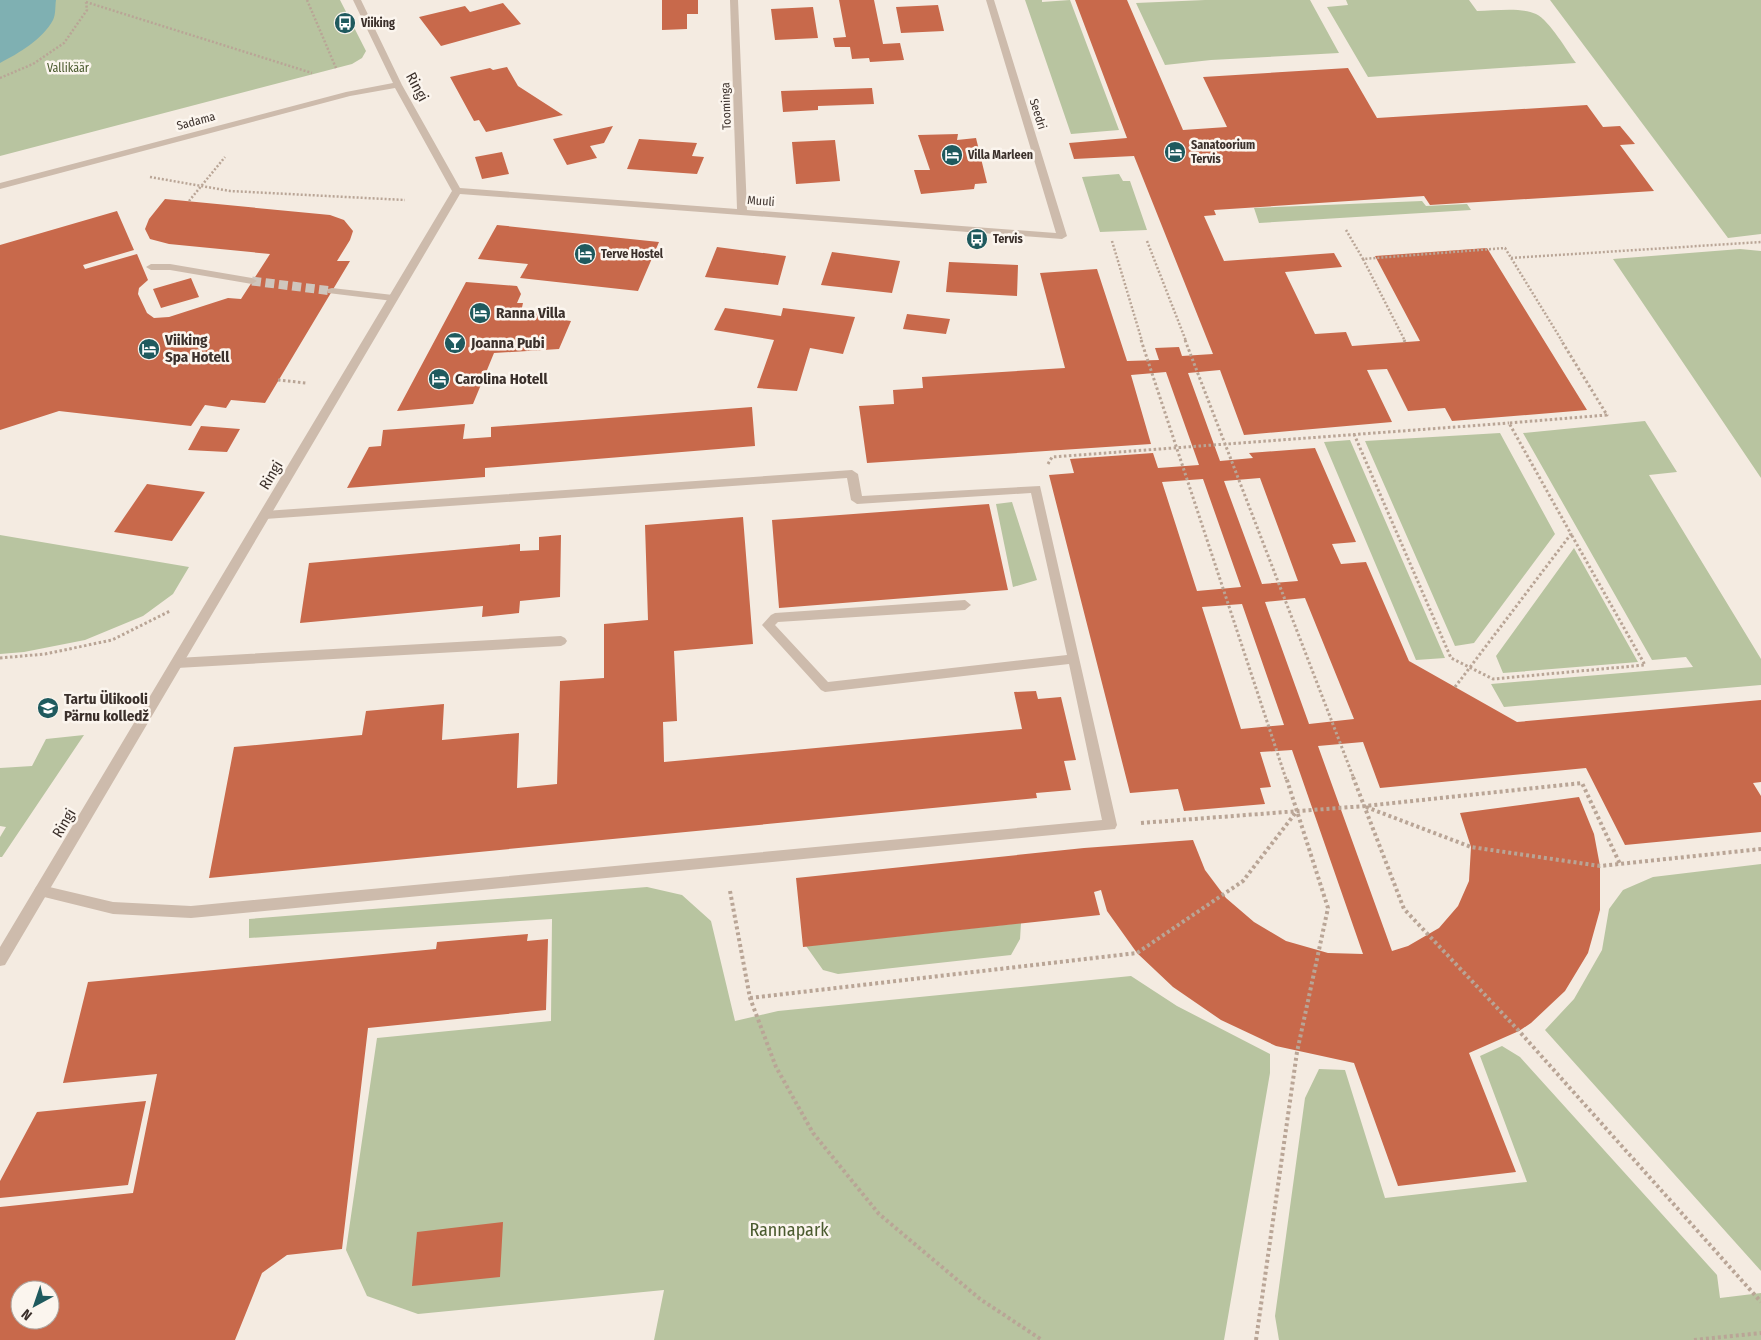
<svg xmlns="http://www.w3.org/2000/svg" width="1761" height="1340" viewBox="0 0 1761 1340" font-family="'Fira Sans Condensed',sans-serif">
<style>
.green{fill:#b8c4a0}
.water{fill:#7fb0b2}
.building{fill:#c8694b;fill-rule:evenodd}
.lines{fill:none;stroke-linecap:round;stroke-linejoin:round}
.street-tunnel{stroke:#cfc6bd;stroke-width:9;stroke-dasharray:9 4.5;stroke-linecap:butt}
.path-far2{stroke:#b9a596;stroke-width:2.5;stroke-dasharray:2 2;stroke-linecap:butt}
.path-far1{stroke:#b9a596;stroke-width:3;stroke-dasharray:2.5 2.5;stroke-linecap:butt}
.path{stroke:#b9a596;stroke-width:4;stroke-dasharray:3 3;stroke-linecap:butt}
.lane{fill:#cdbbac;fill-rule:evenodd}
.street{fill:#cdbbac;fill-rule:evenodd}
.labels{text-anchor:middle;stroke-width:5;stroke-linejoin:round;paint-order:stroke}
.far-poi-label{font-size:12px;font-weight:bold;fill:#3b302b;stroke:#fbf5ee;text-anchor:start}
.far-park-label{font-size:12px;fill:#4a5a2e;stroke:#fbf5ee}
.far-street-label{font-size:12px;fill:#3b302b;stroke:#fbf5ee}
.street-label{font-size:15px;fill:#3b302b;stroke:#fbf5ee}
.poi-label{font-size:15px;font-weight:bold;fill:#3b302b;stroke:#fbf5ee;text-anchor:start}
.near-park-label{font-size:18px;fill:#4a5a2e;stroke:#fbf5ee}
</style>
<rect width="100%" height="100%" fill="#f4ebe1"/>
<path class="green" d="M 0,0 L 340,0 L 366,51 L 362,58 L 352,64 L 0,156 Z
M 1025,0 L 1042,0 L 1042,2 L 1070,0 L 1119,130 L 1071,134 Z
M 1205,0 L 1310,0 L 1339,53 L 1211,60 L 1165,65 L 1136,3 Z
M 1346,0 L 1469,0 L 1477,11 C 1495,11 1520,7 1536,14 C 1550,21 1567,51 1576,63 L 1368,77 L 1327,7 L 1348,5 Z
M 1550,0 L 1761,0 L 1761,234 L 1728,238 Z
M 1119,174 L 1123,181 L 1130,181 L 1147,230 L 1100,232 L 1082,177 Z
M 1422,201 L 1426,206 L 1467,204 L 1471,210 L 1259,223 L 1254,208 Z
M 1740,249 L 1761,251 L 1761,478 L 1613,259 Z
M 1645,421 L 1677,472 L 1649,475 L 1761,659 L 1761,685 L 1504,707 L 1491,684 L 1693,667 L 1686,657 L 1652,660 L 1523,433 Z
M 1500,433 L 1555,534 L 1474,643 L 1455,646 L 1365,441 Z
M 1350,440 L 1445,658 L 1416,660 L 1324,442 Z
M 1012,502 L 1037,580 L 1013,587 L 996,504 Z
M 0,535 L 189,567 L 173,594 L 143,616 L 85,640 L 24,652 L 0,654 Z
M 1574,548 L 1638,662 L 1503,673 L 1496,656 Z
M 84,735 L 2,857 L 0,857 L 0,837 L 6,827 L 0,826 L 0,768 L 32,766 L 46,739 Z
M 1761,864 L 1761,1271 L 1545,1030 L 1574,999 L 1602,950 L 1609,909 L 1623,890 L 1653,877 Z
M 647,887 L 682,895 L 711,921 L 735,1021 L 778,1011 L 1131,976 L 1177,1006 L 1270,1054 L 1270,1073 L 1224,1340 L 654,1340 L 664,1290 L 418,1314 L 367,1296 L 346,1250 L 377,1038 L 551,1021 L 552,919 L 249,938 L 249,919 Z
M 1021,923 L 1020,939 L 1011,955 L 838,974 L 823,970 L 806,946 Z
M 1502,1046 L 1520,1057 L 1717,1275 L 1720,1298 L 1761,1293 L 1761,1340 L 1279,1340 L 1275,1316 L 1305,1098 L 1319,1069 L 1345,1070 L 1385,1198 L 1527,1182 L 1480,1056 Z"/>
<path class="water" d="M 0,0 L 56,0 C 55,6 56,14 53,20 C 42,40 19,53 0,63 Z"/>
<path class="building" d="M 662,0 L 698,0 L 698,14 L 687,14 L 687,29 L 662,30 Z
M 839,0 L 874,0 L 883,44 L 900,43 L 904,60 L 870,62 L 869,58 L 852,59 L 850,47 L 835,47 L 833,38 L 846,37 Z
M 1075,0 L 1127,0 L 1183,130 L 1227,127 L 1203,77 L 1348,68 L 1377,118 L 1587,105 L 1603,127 L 1620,126 L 1635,144 L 1620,145 L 1654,191 L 1430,205 L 1424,196 L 1214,210 L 1216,215 L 1204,216 L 1224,261 L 1334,253 L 1342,267 L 1285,272 L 1315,334 L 1346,332 L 1352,346 L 1420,341 L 1375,256 L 1487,248 L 1587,410 L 1452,421 L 1445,408 L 1408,411 L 1387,369 L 1367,370 L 1392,422 L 1244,435 L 1220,370 L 1188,373 L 1220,461 L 1253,458 L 1249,453 L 1315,448 L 1356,542 L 1332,544 L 1341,564 L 1366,562 L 1409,661 L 1517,722 L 1761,700 L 1761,782 L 1753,783 L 1761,796 L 1761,832 L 1625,845 L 1586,768 L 1380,788 L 1363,742 L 1318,746 L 1392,951 L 1408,946 L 1439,928 L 1458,906 L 1469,881 L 1471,847 L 1460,813 L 1579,797 L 1594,834 L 1600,866 L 1600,910 L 1588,953 L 1565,991 L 1531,1023 L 1519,1031 L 1469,1053 L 1516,1172 L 1398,1186 L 1354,1063 L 1276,1046 L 1221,1020 L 1173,987 L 1137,953 L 1107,911 L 1101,890 L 1094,892 L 1100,915 L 803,947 L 796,878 L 1084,848 L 1193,840 L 1205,870 L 1226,898 L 1254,922 L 1286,941 L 1328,953 L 1363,954 L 1292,750 L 1260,752 L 1271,787 L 1260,788 L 1265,804 L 1184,811 L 1178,789 L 1130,793 L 1049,475 L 1074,473 L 1070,459 L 1153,453 L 1158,468 L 1199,465 L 1166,372 L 1131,375 L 1151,444 L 867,463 L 859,406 L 894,404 L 893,390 L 923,388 L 922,377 L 1065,368 L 1040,273 L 1097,269 L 1127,361 L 1159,360 L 1155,348 L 1179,347 L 1182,356 L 1213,354 L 1134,156 L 1074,159 L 1069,143 L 1127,138 ZM 1260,478 L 1298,581 L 1262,584 L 1224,481 ZM 1203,479 L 1241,587 L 1197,591 L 1162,482 ZM 1305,598 L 1354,719 L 1309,724 L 1265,602 ZM 1242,604 L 1284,725 L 1241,729 L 1202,607 Z
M 503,3 L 521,24 L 441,46 L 419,17 L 465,6 L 470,12 Z
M 938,5 L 944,31 L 901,33 L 896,7 Z
M 813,7 L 818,38 L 775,40 L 771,9 Z
M 507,67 L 518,86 L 563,115 L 486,132 L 479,120 L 474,121 L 450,77 L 490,68 L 493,70 Z
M 872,88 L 874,104 L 818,106 L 818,110 L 783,112 L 781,91 Z
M 613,126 L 604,143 L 590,146 L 597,158 L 567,165 L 553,139 Z
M 958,134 L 957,140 L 976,138 L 987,183 L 975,184 L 974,189 L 921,194 L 914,170 L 930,170 L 918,135 Z
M 639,139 L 697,143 L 692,156 L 704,157 L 697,174 L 627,169 Z
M 835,140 L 840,181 L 796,184 L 792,142 Z
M 502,152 L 509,174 L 482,179 L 475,157 Z
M 165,199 L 330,215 L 344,220 L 353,231 L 350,240 L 337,261 L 350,261 L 265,403 L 231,400 L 226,408 L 205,405 L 191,426 L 59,411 L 0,430 L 0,245 L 117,211 L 134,250 L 83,265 L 85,269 L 137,254 L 148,280 L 139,288 L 138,294 L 147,313 L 154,318 L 169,317 L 228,298 L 241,299 L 270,254 L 169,244 L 150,239 L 145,229 L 149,219 Z
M 497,225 L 659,242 L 638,291 L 520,278 L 528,264 L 478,259 Z
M 717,247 L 786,256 L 778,285 L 705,277 Z
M 832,252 L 900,261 L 892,293 L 821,285 Z
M 949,262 L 1018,265 L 1017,296 L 946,292 Z
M 191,278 L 199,297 L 161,308 L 153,289 Z
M 466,282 L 517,286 L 521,294 L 517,303 L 523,303 L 521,312 L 550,313 L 548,318 L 571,321 L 559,349 L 494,353 L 473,404 L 397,411 Z
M 725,308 L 781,316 L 783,308 L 855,317 L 843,354 L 810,348 L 797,391 L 757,388 L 774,340 L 714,330 Z
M 907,314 L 950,319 L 946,334 L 903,329 Z
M 752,407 L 755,446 L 485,468 L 485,477 L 347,488 L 369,447 L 381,446 L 383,430 L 465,424 L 463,439 L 491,437 L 491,427 Z
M 201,426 L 240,429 L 227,452 L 188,450 Z
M 147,484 L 205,492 L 172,541 L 114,532 Z
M 989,504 L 1008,590 L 779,608 L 772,520 Z
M 743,517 L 753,644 L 674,651 L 677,721 L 663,722 L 664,762 L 1022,729 L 1014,692 L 1036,691 L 1038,699 L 1061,697 L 1076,760 L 1064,761 L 1071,790 L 1036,793 L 1037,798 L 209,878 L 234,747 L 362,735 L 366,711 L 444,704 L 442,740 L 519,733 L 517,788 L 557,784 L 560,681 L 604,678 L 604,624 L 648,620 L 645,525 Z
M 561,535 L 560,597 L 520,601 L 519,613 L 482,617 L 483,606 L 300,623 L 309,563 L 520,544 L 520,551 L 539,550 L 539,537 Z
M 528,934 L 527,941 L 548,939 L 546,1010 L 368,1028 L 342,1249 L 287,1255 L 262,1273 L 235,1340 L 0,1340 L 0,1207 L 133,1193 L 157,1074 L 63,1083 L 88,982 L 436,949 L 437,942 ZM 20,1290 L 50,1290 L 50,1320 L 20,1320 Z
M 146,1101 L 128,1185 L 0,1198 L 0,1181 L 37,1112 Z
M 503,1222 L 500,1277 L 412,1286 L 417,1232 Z"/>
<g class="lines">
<path class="street-tunnel" d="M 252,281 L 332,291"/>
<path class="path-far2" d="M 307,0 L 336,68
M 86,2 L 312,73
M 0,78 L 33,64 L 64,43 L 87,10 L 86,2
M 150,177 L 230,191 L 405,200
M 189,201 L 225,157
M 1346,230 L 1363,259 L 1505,248 L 1562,341
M 1112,241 L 1142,341
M 1147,241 L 1186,341
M 1511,258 L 1761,242
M 1363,259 L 1405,341"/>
<path class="path-far1" d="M 1141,340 L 1286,779
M 1185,340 L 1354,779
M 1404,340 L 1405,342
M 278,380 L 306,383
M 1354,434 L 1451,658 L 1493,679 L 1645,665 L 1571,534
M 1048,464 L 1052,457 L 1509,423
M 0,658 L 45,654 L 112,640 L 170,611
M 1455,687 L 1571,534 L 1509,423 L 1607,415 L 1561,340"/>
<path class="path" d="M 1353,777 L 1404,909 L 1519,1031 L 1761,1302
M 1366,807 L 1471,847 L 1600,866 L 1761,849
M 1141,823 L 1365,806 L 1582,783 L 1620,864
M 730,891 L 750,998 L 776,1067 L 813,1133 L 879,1214 L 980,1299 L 1042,1340
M 750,998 L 1137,953 L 1243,881 L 1297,811
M 1256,1340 L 1297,1052 L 1328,908 L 1286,777
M 1694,1340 L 1761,1333"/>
<path class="lane" d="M 170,264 L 252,278 L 257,281 L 252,284 L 170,270 L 151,270 L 146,267 L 151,264 Z
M 332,288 L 393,295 L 398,298 L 393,301 L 328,293 L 328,289 Z
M 852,470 L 858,474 L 862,496 L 1040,486 L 1117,825 L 1115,829 L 191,918 L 113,914 L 36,895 L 34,891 L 36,887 L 41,885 L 113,902 L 191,906 L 1102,820 L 1069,664 L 825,692 L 821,690 L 762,625 L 771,615 L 775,613 L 965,600 L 971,605 L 965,610 L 778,622 L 775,625 L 828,682 L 1067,655 L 1031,493 L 857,504 L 851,500 L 847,478 L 265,519 L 259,515 L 265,511 Z
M 561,636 L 565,638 L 567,641 L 565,644 L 561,646 L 177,668 L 173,666 L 171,663 L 173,660 L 177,658 Z"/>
<path class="street" d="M 353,0 L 361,0 L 402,85 L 460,188 L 737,209 L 730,0 L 738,0 L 747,210 L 1056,233 L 986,0 L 994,0 L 1067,236 L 1062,239 L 460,194 L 5,965 L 0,966 L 0,947 L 452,191 L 395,88 L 350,96 L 0,189 L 0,183 L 346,92 L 393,83 Z"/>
</g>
<defs>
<g id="bus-disc" transform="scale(1.125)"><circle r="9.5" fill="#1f5a5e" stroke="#fbf5ee"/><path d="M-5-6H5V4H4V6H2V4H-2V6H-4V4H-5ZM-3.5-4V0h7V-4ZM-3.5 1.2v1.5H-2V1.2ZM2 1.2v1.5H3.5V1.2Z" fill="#fff"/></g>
<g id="hotel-disc" transform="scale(1.125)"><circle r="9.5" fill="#1f5a5e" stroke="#fbf5ee"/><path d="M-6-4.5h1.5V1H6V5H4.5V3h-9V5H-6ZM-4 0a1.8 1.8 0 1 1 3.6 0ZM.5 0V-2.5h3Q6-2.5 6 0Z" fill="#fff"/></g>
<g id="bar-disc" transform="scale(1.125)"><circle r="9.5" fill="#1f5a5e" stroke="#fbf5ee"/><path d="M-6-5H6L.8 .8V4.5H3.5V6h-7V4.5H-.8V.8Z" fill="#fff"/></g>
<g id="university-disc" transform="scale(1.125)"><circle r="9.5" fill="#1f5a5e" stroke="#fbf5ee"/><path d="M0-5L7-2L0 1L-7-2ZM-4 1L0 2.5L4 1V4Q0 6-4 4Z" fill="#fff"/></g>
</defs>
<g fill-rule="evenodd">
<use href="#bus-disc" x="345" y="23"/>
<use href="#hotel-disc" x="1175" y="152"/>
<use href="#hotel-disc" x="952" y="155"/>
<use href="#bus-disc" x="977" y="239"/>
<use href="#hotel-disc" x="585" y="254"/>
<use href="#hotel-disc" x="480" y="313"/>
<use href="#bar-disc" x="455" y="343"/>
<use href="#hotel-disc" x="149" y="349"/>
<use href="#hotel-disc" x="439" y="379"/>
<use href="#university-disc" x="48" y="708"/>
</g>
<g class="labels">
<g class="far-poi-label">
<text x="361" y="27">Viiking</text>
<text x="1191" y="149">Sanatoorium<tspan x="1191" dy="14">Tervis</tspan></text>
<text x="968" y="159">Villa Marleen</text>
<text x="993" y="243">Tervis</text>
<text x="601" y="258">Terve Hostel</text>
</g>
<g class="far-park-label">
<text x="68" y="72">Vallikäär</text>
</g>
<g class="far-street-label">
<text transform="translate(726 106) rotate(-92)" y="4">Toominga</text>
<text transform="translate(1038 114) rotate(73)" y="4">Seedri</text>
<text transform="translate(196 121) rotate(-15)" y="4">Sadama</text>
<text transform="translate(761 201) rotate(4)" y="4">Muuli</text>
</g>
<g class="street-label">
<text transform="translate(417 87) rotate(62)" y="5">Ringi</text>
<text transform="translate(271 475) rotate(-59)" y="5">Ringi</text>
<text transform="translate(64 823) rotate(-59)" y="5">Ringi</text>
</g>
<g class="poi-label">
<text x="496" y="318">Ranna Villa</text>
<text x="165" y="345">Viiking<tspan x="165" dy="17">Spa Hotell</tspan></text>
<text x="471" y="348">Joanna Pubi</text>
<text x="455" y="384">Carolina Hotell</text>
<text x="64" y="704">Tartu Ülikooli<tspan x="64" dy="17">Pärnu kolledž</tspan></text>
</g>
<g class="near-park-label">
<text x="789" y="1236">Rannapark</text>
</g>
</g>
<g transform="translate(35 1305) rotate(220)"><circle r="24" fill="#fbf5ee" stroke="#aea6a0"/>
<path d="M0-4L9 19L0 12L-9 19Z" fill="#1f5a5e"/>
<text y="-8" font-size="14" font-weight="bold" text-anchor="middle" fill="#3b302b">N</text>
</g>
</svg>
